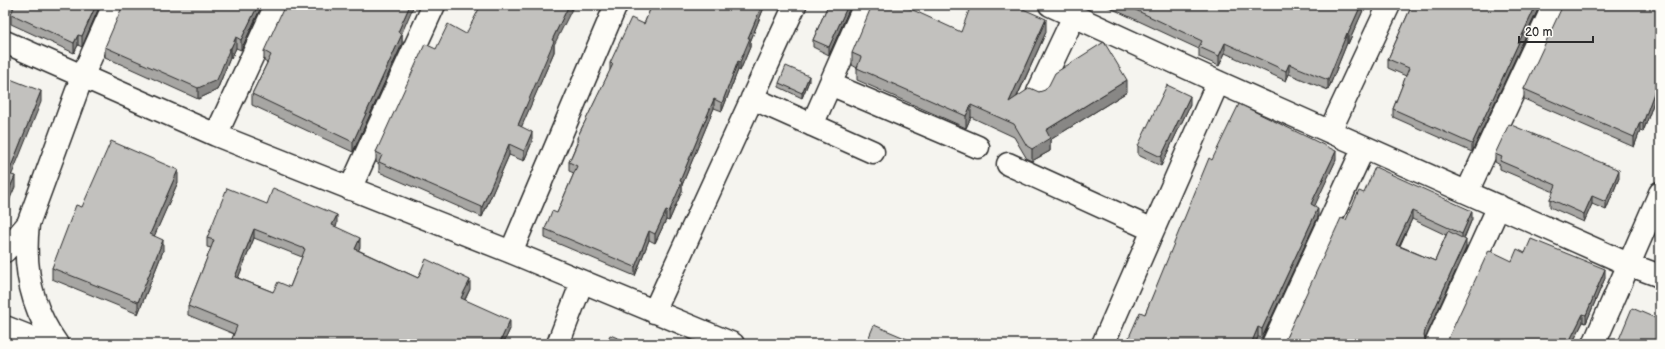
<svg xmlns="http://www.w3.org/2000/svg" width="1665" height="349" viewBox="0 0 1665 349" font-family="'Balsamiq Sans',sans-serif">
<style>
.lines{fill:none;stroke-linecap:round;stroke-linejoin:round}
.minor-casing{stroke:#2b2b2b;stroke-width:25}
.major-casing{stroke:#2b2b2b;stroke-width:25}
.minor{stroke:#fdfcf7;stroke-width:22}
.major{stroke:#fdfcf7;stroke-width:22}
.wall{fill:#a7a6a3;stroke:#2b2b2b;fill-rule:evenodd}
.shaded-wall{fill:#888785;stroke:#2b2b2b}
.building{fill:#c2c1be;stroke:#2b2b2b;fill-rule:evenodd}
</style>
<rect width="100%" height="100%" fill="#f5f4ef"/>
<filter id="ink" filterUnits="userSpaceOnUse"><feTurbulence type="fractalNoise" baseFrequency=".025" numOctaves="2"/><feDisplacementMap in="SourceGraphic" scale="8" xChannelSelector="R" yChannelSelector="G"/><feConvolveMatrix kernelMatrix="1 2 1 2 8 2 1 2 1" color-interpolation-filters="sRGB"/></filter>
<g filter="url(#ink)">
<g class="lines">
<g class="minor-casing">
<path id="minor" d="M 1050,5 L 1218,82 L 1628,264 L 1660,276
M 5,42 L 216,135 L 511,252 L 733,344
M 830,84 L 978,147
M 1038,92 L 1074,16
M 752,98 L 873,152
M 812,125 L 865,5
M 1330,131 L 1389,5
M 216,135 L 276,5
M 1008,164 L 1153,230
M 350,189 L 434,5
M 1467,192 L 1554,5
M 5,251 L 28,224
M 511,252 L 616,5
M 654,312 L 795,5
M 57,344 C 31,308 23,268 28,224 L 82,77 L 114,5
M 558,344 L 582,282
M 1103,344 L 1218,82
M 1273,344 L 1364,147
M 1436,344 L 1499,206
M 1594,344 L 1660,193"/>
</g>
<g class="major-casing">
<path id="major" d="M 5,327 L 48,344"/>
</g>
<use href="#minor" class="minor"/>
<use href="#major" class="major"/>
</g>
<path class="wall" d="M 5,5 L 100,5 L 82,47 L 78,45 L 74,53 L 11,24 L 11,14 L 14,9 Z
M 262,5 L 241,50 L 236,48 L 231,59 L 230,58 L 217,90 L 198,99 L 105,57 L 105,47 Z
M 652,5 L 765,5 L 750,42 L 750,47 L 740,71 L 738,70 L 722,111 L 714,108 L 682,185 L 682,191 L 669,221 L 666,220 L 655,243 L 649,240 L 635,276 L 545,238 L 545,229 L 557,213 L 574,173 L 569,171 L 569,162 L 577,143 L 577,138 L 610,71 L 610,63 L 644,24 Z
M 828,5 L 851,5 L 829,55 L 813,47 L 813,40 Z
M 1104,5 L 1365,5 L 1365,6 L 1348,44 L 1347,43 L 1328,90 L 1289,74 L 1286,81 L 1225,53 L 1219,66 L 1199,57 L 1199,49 Z
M 1412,5 L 1540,5 L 1472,152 L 1393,117 L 1393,109 L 1406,76 L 1388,68 L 1388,59 Z
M 1660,5 L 1660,101 L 1655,99 L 1643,132 L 1640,131 L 1634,147 L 1524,99 L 1524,89 L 1570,6 Z
M 961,32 L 1046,32 L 1017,97 L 1039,92 L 1127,92 L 1050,140 L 1050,151 L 1032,161 L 1027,159 L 1014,137 L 971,117 L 966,128 L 857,80 L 857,68 L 852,65 L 852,53 Z
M 402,34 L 402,44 L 353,152 L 252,105 L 252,94 L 267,63 L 264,61 L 264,51 Z
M 466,34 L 554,45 L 554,52 L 521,127 L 532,142 L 524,161 L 509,155 L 482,217 L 379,172 L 379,164 L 376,162 L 376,152 L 436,49 Z
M 809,81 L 802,98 L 779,87 L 779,83 Z
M 1190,105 L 1161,166 L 1138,155 L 1138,146 Z
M 1495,154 L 1619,178 L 1606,210 L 1592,204 L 1584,222 L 1550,207 L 1550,199 L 1554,192 L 1500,169 L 1500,165 L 1495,162 Z
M 1212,160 L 1336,160 L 1314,206 L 1318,217 L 1262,338 L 1258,337 L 1255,344 L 1126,344 L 1145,314 Z
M 178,182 L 154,236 L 163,251 L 138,314 L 52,279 L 52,268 L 82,207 Z
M 1364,193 L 1472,219 L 1464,239 L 1466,248 L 1425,339 L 1426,343 L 1427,344 L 1285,344 L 1285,340 L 1346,220 ZM 1412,219 L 1446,235 L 1435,261 L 1400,246 Z
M 267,204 L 337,224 L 335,227 L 360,247 L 358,250 L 418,278 L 470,289 L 465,300 L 510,329 L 503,344 L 230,344 L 234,334 L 188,315 L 188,306 L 211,248 L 207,247 L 207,238 ZM 254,238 L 302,257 L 290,287 L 273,292 L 238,278 Z
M 1525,253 L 1605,278 L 1586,323 L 1583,322 L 1572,344 L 1445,344 L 1512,261 Z"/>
<path class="shaded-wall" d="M 96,5 L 100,5 L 82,47 L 82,36 Z
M 258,5 L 262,5 L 241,50 L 241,40 Z
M 410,5 L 414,5 L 398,42 L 398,32 Z
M 569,5 L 574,5 L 554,45 L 554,52 L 518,135 L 518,125 L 552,40 Z
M 762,5 L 765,5 L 750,42 L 750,47 L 740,71 L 740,62 L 748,38 Z
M 848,5 L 851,5 L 829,55 L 829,47 Z
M 1361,5 L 1365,5 L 1365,6 L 1348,44 L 1348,34 Z
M 1536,5 L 1540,5 L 1472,152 L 1472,144 Z
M 1046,19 L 1046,32 L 1009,114 L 1009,102 Z
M 1347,33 L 1347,43 L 1328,90 L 1328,80 Z
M 402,34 L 402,44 L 353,152 L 353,142 Z
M 78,35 L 78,45 L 74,53 L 74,43 Z
M 236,37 L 236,48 L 231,59 L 231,48 Z
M 1225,43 L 1225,53 L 1219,66 L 1219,56 Z
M 230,48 L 230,58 L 217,90 L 198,99 L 198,88 Z
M 738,61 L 738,70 L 722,111 L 722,103 Z
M 1289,64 L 1289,74 L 1286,81 L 1286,71 Z
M 809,76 L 809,81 L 802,98 L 802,93 Z
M 1127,80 L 1127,92 L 1050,140 L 1050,151 L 1032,161 L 1032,149 L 1046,130 Z
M 1655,90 L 1655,99 L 1643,132 L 1643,123 Z
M 41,91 L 41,102 L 8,184 L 8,174 Z
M 1190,96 L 1190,105 L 1161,166 L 1161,157 Z
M 714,99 L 714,108 L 682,185 L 682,191 L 669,221 L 669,212 L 680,181 Z
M 971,105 L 971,117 L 966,128 L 966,116 Z
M 1640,122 L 1640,131 L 1634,147 L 1634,137 Z
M 532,132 L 532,142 L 524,161 L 524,151 Z
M 509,144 L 509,155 L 482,217 L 482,207 Z
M 1336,151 L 1336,160 L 1311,214 L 1311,204 Z
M 178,170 L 178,182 L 150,246 L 150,234 Z
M 1619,170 L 1619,178 L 1606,210 L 1606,202 Z
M 15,176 L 15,187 L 5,210 L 5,199 Z
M 1592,196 L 1592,204 L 1584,222 L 1584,214 Z
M 1318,208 L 1318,217 L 1262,338 L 1262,329 Z
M 666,211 L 666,220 L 655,243 L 655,234 Z
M 1412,211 L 1412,219 L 1396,253 L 1396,245 Z
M 1472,211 L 1472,219 L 1462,242 L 1462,234 Z
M 337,215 L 337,224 L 332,234 L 332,225 Z
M 254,229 L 254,238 L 235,286 L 235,277 Z
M 649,231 L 649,240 L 635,276 L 635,267 Z
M 360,238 L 360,247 L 355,258 L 355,249 Z
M 163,240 L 163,251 L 138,314 L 138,302 Z
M 1466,240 L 1466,248 L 1425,339 L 1424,336 L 1425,330 Z
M 1605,269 L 1605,278 L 1586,323 L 1586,315 Z
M 470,280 L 470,289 L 461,307 L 461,298 Z
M 1583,314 L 1583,322 L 1572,344 L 1568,344 Z
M 510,320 L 510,329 L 503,344 L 499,344 Z
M 1258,327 L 1258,337 L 1255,344 L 1251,344 Z"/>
<path class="building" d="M 15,5 L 96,5 L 82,36 L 78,35 L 74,43 L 11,14 Z
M 123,5 L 258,5 L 241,40 L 236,37 L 231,48 L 230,48 L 217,80 L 198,88 L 105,47 Z
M 285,5 L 410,5 L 398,32 L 402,34 L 353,142 L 252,94 L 271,55 L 264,51 Z
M 481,5 L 569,5 L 552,40 L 554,41 L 518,125 L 532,132 L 524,151 L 509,144 L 482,207 L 379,162 L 382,155 L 376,152 L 425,44 L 436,49 L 448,24 L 466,34 Z
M 652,5 L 762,5 L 748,38 L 750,38 L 740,62 L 738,61 L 722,103 L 714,99 L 680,181 L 682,182 L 669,212 L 666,211 L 655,234 L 649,231 L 635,267 L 545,229 L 552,211 L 557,213 L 577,166 L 569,162 L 579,139 L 577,138 L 613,64 L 610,63 L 631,18 L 644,24 Z
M 828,5 L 848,5 L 829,47 L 813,40 Z
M 872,5 L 902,5 L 961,32 L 971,5 L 1014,5 L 1046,19 L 1009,102 L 1030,88 L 1039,92 L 1045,90 L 1049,85 L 1055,73 L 1104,42 L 1127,80 L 1046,130 L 1050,138 L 1032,149 L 1027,146 L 1014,124 L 971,105 L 966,116 L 857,68 L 861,57 L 852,53 Z
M 1125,5 L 1361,5 L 1348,34 L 1347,33 L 1328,80 L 1289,64 L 1286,71 L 1225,43 L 1219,56 L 1199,47 L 1202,41 Z
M 1412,5 L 1536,5 L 1472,144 L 1393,109 L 1409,68 L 1388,59 Z
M 1563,5 L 1568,5 L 1570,6 L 1570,5 L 1660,5 L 1660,92 L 1655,90 L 1643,123 L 1640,122 L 1634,137 L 1524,89 Z
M 786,66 L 809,76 L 802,93 L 779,83 Z
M 5,77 L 41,91 L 8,174 L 15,176 L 5,199 Z
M 1167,85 L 1190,96 L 1161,157 L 1138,146 Z
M 1239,104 L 1336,151 L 1311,204 L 1318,208 L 1262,329 L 1258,327 L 1251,344 L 1126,344 L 1140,312 L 1145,314 L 1209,158 L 1212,160 Z
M 1509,124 L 1619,170 L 1606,202 L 1592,196 L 1584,214 L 1550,199 L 1556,185 L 1500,161 L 1502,157 L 1495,154 Z
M 111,141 L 178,170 L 150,234 L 163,240 L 138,302 L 52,268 L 76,205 L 82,207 Z
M 1375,167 L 1472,211 L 1462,234 L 1412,211 L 1396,245 L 1435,261 L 1448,231 L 1466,240 L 1425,330 L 1424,336 L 1426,343 L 1427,344 L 1292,344 L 1285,340 L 1341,218 L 1346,220 L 1359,191 L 1364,193 Z
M 227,188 L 267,204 L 273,188 L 337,215 L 332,225 L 360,238 L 355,249 L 418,278 L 426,259 L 470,280 L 461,298 L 510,320 L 499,344 L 230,344 L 237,326 L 188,306 L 214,240 L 207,238 ZM 254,229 L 305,249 L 290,287 L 278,282 L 273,292 L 235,277 Z
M 1531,239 L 1605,269 L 1586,315 L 1583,314 L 1568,344 L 1445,344 L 1447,341 L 1489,250 L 1512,261 L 1517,249 L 1525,253 Z
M 1632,308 L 1660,320 L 1660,344 L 1617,344 Z
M 874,325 L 907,339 L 905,344 L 866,344 Z
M 610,335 L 633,344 L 606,344 Z"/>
</g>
<rect width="1665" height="349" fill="none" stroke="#fdfcf7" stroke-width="20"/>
<rect x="10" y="10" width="1645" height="329" fill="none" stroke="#2b2b2b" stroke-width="1.5" filter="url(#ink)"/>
<path d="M1519 36v6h74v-6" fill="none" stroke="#2b2b2b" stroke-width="2"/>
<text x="1525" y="36" font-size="12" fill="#2b2b2b" stroke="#fdfcf7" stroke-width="3" paint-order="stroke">20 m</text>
</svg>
